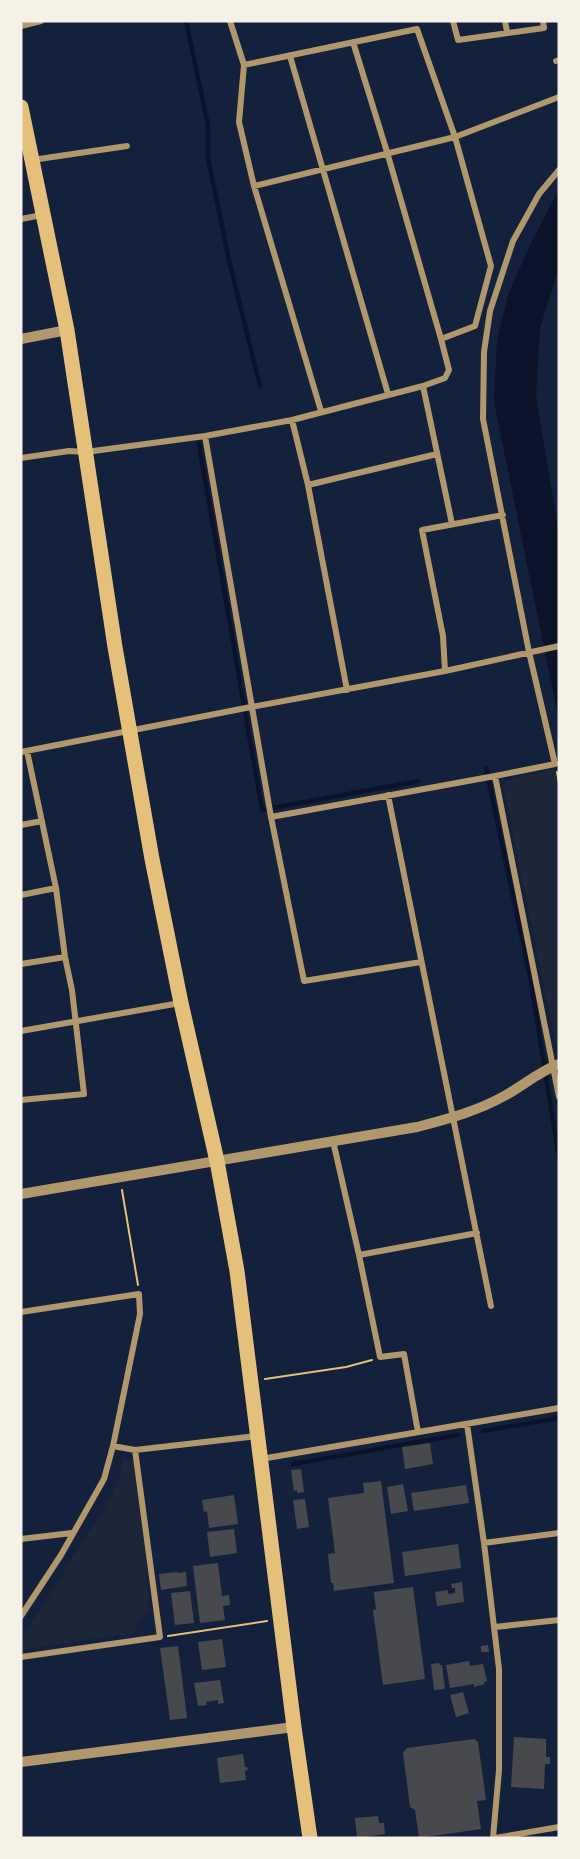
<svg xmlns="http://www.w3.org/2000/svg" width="580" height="1859" viewBox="0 0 580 1859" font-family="'Archivo Narrow',sans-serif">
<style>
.green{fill:#1d2539}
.water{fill:#0b132b}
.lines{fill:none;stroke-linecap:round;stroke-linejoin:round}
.stream{stroke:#0b132b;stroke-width:4.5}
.building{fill:#48494c}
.path{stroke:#e5c07b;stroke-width:2}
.minor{stroke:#b1986c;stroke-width:6}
.tertiary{stroke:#b1986c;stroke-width:10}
.trunk{stroke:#e5c07b;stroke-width:15}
</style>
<rect width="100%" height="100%" fill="#14213d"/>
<path class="green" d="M 559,769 L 559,1060 L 503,786 L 507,780 Z
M 123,1458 L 133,1461 L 146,1558 L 149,1609 L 133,1633 L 21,1650 L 21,1639 L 112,1496 L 122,1469 Z"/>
<path class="water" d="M 559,189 L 559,267 L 540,328 L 536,395 L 559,533 L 559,721 L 494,402 L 497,340 L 509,292 L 533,239 Z"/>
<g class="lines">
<path class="stream" d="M 186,21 L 208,125 L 208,158 L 230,265 L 260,386
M 199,444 L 262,810 L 418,781
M 486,768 L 530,977 L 559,1158
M 483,1431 L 559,1418
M 293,1464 L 458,1435"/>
</g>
<path class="building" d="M 430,1443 L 433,1464 L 405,1469 L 402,1447 Z
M 301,1469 L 304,1492 L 297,1493 L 297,1490 L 294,1491 L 291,1470 Z
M 381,1481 L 394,1583 L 334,1591 L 333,1583 L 331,1583 L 328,1554 L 335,1553 L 328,1498 L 364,1493 L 363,1483 Z
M 403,1484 L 408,1511 L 391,1514 L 387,1487 Z
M 466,1485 L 469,1503 L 414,1511 L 411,1493 Z
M 234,1495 L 238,1524 L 209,1528 L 207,1511 L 204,1512 L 202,1500 Z
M 305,1499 L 309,1527 L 297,1529 L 293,1500 Z
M 234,1529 L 237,1553 L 210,1557 L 207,1532 Z
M 458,1544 L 461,1568 L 405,1576 L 402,1552 Z
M 218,1563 L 222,1596 L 229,1595 L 230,1605 L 223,1606 L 225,1620 L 200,1623 L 193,1566 Z
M 177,1572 L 177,1573 L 186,1572 L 187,1586 L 161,1590 L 159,1574 Z
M 462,1582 L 464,1602 L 437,1606 L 435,1592 L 448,1590 L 448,1594 L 455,1593 L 455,1588 L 452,1588 L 451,1584 Z
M 413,1587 L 425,1679 L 383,1685 L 373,1610 L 376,1610 L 374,1592 Z
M 190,1591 L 194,1623 L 175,1625 L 171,1593 Z
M 222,1639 L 226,1667 L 202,1670 L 198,1642 Z
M 488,1645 L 489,1652 L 481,1652 L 481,1646 Z
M 178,1646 L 187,1718 L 170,1720 L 160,1648 Z
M 469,1661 L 470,1666 L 483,1664 L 487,1681 L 484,1682 L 485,1684 L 474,1687 L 474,1684 L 450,1688 L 446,1665 Z
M 439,1663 L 440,1665 L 442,1665 L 445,1689 L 434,1690 L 431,1664 Z
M 220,1680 L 224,1703 L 218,1704 L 218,1700 L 206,1702 L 207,1705 L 198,1706 L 194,1683 Z
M 463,1692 L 469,1713 L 456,1717 L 450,1695 Z
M 514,1737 L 546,1739 L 546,1757 L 550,1757 L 550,1764 L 545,1764 L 544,1789 L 511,1787 Z
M 474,1739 L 478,1742 L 486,1800 L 477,1801 L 481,1829 L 419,1838 L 415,1810 L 410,1807 L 403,1753 L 407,1748 Z
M 243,1754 L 245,1767 L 247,1767 L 248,1770 L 245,1771 L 246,1780 L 220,1783 L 217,1758 Z
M 378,1816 L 379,1823 L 384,1823 L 385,1834 L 357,1838 L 355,1818 Z"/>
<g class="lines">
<path class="path" d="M 557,772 L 559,783
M 122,1190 L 138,1285
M 265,1379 L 346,1367 L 372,1360
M 168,1636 L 267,1621"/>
<path class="minor" d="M 230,21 L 244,65 L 239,122 L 254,186 L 321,411
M 453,21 L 458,40 L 544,28 L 543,21
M 505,21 L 507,32
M 21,26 L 41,21
M 290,56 L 388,394
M 556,61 L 559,60
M 244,65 L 417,29 L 455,137 L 491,266 L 475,326 L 441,339
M 32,160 L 127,146
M 559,170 L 539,194 L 513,241 L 490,311 L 484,352 L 483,419 L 529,652 L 555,764 L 495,776 L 559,1097
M 254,186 L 455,137 L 559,97
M 21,219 L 42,215
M 423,386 L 452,524
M 292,420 L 308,485 L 347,690
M 205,436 L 271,817 L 304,981 L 421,962
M 21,458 L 69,451 L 86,452 L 205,436 L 292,420 L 423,386 L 445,378 L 449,370 L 441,339 L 387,152 L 353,42
M 308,485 L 437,454
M 445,671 L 443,636 L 422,530 L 503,515
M 21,752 L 251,707 L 445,671 L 559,646
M 388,795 L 491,1306
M 271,817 L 495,776
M 21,825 L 42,821
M 21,895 L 56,888
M 21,964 L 65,957
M 21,1031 L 180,1003
M 21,1100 L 84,1094 L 72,990 L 65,957 L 56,888 L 27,751
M 333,1141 L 359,1255 L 380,1357 L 404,1354 L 418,1432
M 359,1255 L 477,1233
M 21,1312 L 139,1294 L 140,1314 L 113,1446
M 467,1424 L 484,1543 L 499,1669 L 499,1770 L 493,1838
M 261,1459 L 559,1408
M 21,1539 L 72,1533
M 484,1543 L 559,1533
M 21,1616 L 61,1555 L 104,1479 L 113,1446 L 135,1450 L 257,1436
M 495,1627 L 559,1620
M 21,1657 L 160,1637 L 135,1450
M 495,1838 L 559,1827"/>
<path class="tertiary" d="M 21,339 L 67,330
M 21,1194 L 417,1127 C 448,1119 478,1111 506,1095 C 524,1085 540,1071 559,1064
M 21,1762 L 294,1727"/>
<path class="trunk" d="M 21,107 L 67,330 L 115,647 L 152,859 L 181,1003 L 217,1161 L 237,1271 L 294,1727 L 310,1838"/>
</g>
<rect width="580" height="1859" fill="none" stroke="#f6f1e7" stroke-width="45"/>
</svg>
